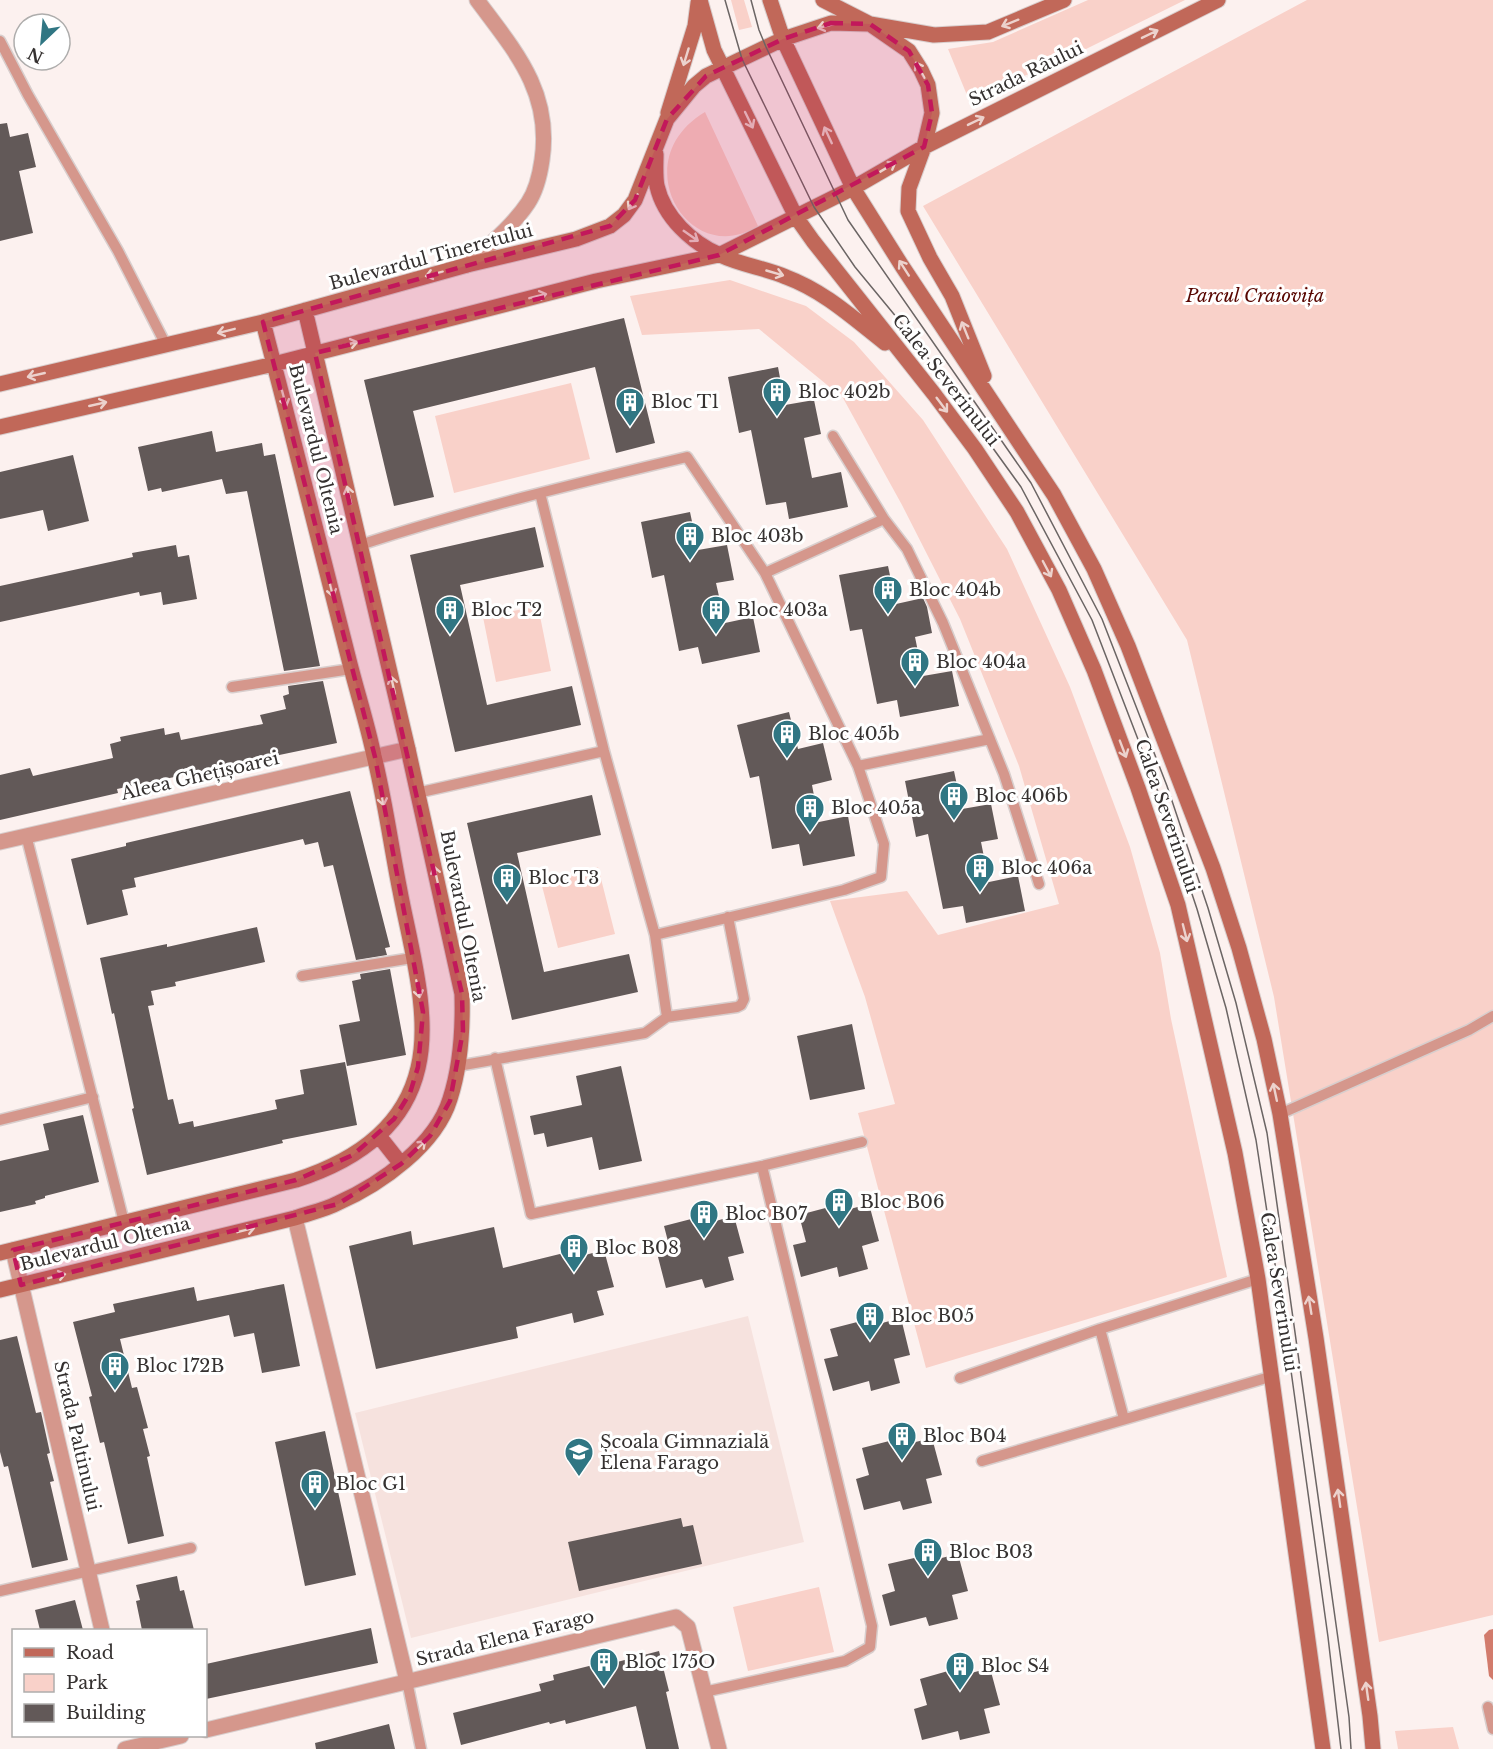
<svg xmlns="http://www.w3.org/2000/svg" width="1493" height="1749" viewBox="0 0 1493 1749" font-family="'Libre Baskerville',serif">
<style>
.built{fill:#f6e2de}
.green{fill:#f9d1c9}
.water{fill:#d27b6c}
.building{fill:#625958}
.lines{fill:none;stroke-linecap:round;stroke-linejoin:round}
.lane-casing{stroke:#d8cecd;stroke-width:13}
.street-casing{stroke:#d8cecd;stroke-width:17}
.secondary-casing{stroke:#d8cecd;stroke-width:17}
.lane{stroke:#d5978c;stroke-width:10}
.street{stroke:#d5978c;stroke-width:15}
.secondary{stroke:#c16859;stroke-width:15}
.tram{stroke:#6b6564;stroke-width:1.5}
.oneway{stroke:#ecd2cd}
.marked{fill:#c2185b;fill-opacity:0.2;stroke:#c2185b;stroke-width:4.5;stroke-dasharray:12 8;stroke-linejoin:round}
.labels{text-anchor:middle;stroke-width:6;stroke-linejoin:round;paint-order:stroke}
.street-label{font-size:18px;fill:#353130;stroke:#fff}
.park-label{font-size:18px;font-style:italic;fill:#580601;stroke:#fff}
.poi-label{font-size:18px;fill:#353130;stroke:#fff;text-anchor:start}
</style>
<rect width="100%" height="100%" fill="#fcf1ef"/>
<path class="built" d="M 748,1316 L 804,1542 L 411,1638 L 355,1413 Z"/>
<path class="green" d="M 731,0 L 744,0 L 752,27 L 739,30 Z
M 1088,0 L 1185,0 L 1084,50 L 969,100 L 948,49 L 993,42 Z
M 1307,0 L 1493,0 L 1493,1615 L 1379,1642 L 1274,997 L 1187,640 L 923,206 Z
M 705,112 L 758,226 C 688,270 624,160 705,112 Z
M 730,280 L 806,306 L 854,342 L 923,420 L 1007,549 L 1070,687 L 1130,847 L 1160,953 L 1171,1019 L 1227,1277 L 926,1368 L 858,1113 L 895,1104 L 865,997 L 830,901 L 907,891 L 938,935 L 1059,904 L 1019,766 L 960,619 L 902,505 L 843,398 L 759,329 L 642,335 L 630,296 Z
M 571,383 L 590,459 L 454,493 L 435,416 Z
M 538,606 L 551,671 L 496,682 L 483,617 Z
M 598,867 L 615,934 L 558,948 L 541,882 Z
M 819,1587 L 834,1652 L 748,1671 L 733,1607 Z
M 1453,1727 L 1459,1749 L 1398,1749 L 1395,1731 Z"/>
<path class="water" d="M 1493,1629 L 1493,1680 L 1489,1676 L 1484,1635 L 1489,1630 Z"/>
<path class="building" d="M 7,123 L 10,137 L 28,133 L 36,167 L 19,171 L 33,233 L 0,241 L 0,124 Z
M 624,318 L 655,443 L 616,453 L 595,367 L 413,411 L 434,497 L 394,506 L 364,380 Z
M 778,367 L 785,405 L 814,400 L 821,434 L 804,438 L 812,478 L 841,472 L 848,507 L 789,519 L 786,502 L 766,505 L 751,430 L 739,433 L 728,377 Z
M 212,431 L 216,452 L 262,443 L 264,456 L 275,454 L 320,666 L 284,671 L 247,491 L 226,494 L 222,479 L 162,492 L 161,488 L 148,491 L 138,447 Z
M 73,455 L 89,521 L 48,531 L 43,510 L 0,519 L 0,472 Z
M 690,512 L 698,550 L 727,545 L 734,580 L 716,583 L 725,623 L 753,617 L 760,652 L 702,664 L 698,647 L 679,651 L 664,575 L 652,578 L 641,522 Z
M 535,527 L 544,567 L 460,585 L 487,705 L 572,686 L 581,725 L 455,752 L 410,555 Z
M 176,545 L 178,557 L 189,555 L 197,599 L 163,605 L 161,592 L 140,596 L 139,592 L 0,622 L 0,586 L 133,557 L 132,553 Z
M 888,566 L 896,604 L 923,598 L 927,607 L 932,633 L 915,637 L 923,676 L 952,671 L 959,706 L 900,717 L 897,700 L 877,704 L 862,629 L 850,631 L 839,575 Z
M 323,681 L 337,743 L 117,789 L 118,793 L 0,820 L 0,775 L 30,768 L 33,776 L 113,758 L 110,744 L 121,741 L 120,737 L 164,728 L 165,735 L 179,732 L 181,740 L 263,724 L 260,715 L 286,709 L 283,696 L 289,694 L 288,686 Z
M 789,712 L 798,749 L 823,743 L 832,780 L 812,785 L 819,822 L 848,816 L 855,856 L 803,866 L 799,844 L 772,849 L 759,776 L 750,778 L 737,725 Z
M 954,771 L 962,809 L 991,804 L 998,839 L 981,842 L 989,882 L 1018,876 L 1025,911 L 966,923 L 963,906 L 943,909 L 928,834 L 916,837 L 905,781 Z
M 350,791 L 390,947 L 385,948 L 387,955 L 356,960 L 333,865 L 324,867 L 318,842 L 305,845 L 303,839 L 134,878 L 136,887 L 122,890 L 128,915 L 87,925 L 71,859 L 126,846 L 126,843 Z
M 592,795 L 601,835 L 517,853 L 544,972 L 629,954 L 638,992 L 512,1020 L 467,823 Z
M 257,927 L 265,962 L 175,982 L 176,986 L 151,991 L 154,1005 L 148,1006 L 168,1100 L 173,1099 L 179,1124 L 193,1121 L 194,1127 L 277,1109 L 275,1100 L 304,1094 L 300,1070 L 345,1062 L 357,1125 L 282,1140 L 283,1143 L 147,1175 L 132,1109 L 134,1108 L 114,1013 L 112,1014 L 100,958 L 167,944 L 167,947 Z
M 390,969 L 406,1055 L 347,1066 L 339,1025 L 360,1021 L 352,981 L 361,979 L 360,974 Z
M 852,1024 L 865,1089 L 810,1100 L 797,1036 Z
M 621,1066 L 642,1161 L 599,1170 L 592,1137 L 547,1147 L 544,1133 L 534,1135 L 530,1116 L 582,1105 L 576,1076 Z
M 83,1115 L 99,1182 L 45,1196 L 45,1198 L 35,1201 L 36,1204 L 0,1212 L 0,1161 L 49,1150 L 43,1124 Z
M 869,1204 L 879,1241 L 862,1246 L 868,1269 L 839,1277 L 837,1267 L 801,1277 L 793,1245 L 806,1242 L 799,1215 L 833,1206 L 835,1213 Z
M 734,1216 L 744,1253 L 728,1257 L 734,1280 L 705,1288 L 702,1279 L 666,1288 L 658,1257 L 671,1253 L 664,1226 L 699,1217 L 701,1225 Z
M 494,1227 L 503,1268 L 568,1252 L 570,1259 L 604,1250 L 614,1287 L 597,1291 L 604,1315 L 574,1323 L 572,1313 L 516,1327 L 518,1338 L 376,1369 L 349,1246 L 411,1231 L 413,1245 Z
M 284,1284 L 300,1366 L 262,1373 L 254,1333 L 234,1337 L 229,1315 L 120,1339 L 132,1388 L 137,1387 L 148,1428 L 143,1429 L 150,1456 L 147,1457 L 164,1536 L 128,1544 L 104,1442 L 100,1443 L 89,1397 L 92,1396 L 73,1322 L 115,1312 L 113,1304 L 194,1287 L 197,1301 Z
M 901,1318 L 910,1355 L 894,1359 L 900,1383 L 871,1391 L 869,1381 L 833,1391 L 824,1359 L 838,1356 L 830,1329 L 865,1320 L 867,1327 Z
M 17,1336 L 36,1413 L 41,1412 L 50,1453 L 47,1454 L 54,1481 L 50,1482 L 68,1560 L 32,1568 L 8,1466 L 4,1467 L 0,1452 L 0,1340 Z
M 325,1431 L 356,1575 L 305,1586 L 275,1442 Z
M 932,1438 L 942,1475 L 926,1479 L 932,1503 L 903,1510 L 900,1501 L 864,1510 L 856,1479 L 869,1475 L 862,1448 L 897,1439 L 899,1446 Z
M 681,1518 L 683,1527 L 693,1525 L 702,1564 L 579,1591 L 568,1542 Z
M 958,1554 L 968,1591 L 952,1595 L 958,1619 L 929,1626 L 926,1617 L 890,1626 L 882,1595 L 895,1591 L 888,1564 L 923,1556 L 925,1562 Z
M 177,1576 L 180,1591 L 184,1590 L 194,1630 L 142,1630 L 136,1601 L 140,1600 L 136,1585 Z
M 75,1600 L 83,1630 L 40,1630 L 35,1610 Z
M 371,1628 L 378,1663 L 206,1699 L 206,1664 Z
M 659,1651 L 669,1691 L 666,1692 L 679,1749 L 646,1749 L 636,1706 L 566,1724 L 565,1720 L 550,1724 L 549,1722 L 461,1745 L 453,1713 L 541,1691 L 539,1684 L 554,1680 L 553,1675 L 597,1664 L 598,1667 Z
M 990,1668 L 1000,1705 L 984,1709 L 990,1733 L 960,1740 L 958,1731 L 922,1740 L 914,1709 L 927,1705 L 920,1679 L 955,1669 L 956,1677 Z
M 389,1724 L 395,1749 L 316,1749 L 315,1743 Z"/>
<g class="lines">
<g class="lane-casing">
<path id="lane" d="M 0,41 L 28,95 L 118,251 L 166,345
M 833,436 L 884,519 L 907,549 L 943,623 L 1004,774 L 1039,884
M 540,493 L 604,751 L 655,935 L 667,1017
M 360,545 C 467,510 577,483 687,457 L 765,573 L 858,766 L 884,844 L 881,877 L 844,890 L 655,935
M 765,573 L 884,519
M 232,687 L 351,669
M 858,766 L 990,739
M 417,793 L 604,751
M 26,835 L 124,1222
M 302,976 L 412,958
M 495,1058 L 531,1214 L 762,1166 L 862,1142
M 458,1066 L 645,1033 L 667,1017 L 737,1007 L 741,1005 L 744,999 L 728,917
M 1280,1114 L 1469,1030 L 1493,1016
M 0,1120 L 93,1097
M 1100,1329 L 1124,1419
M 960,1378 L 1100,1329 L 1258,1279
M 982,1461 L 1273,1376
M 0,1591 L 191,1548
M 407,1681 L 421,1749
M 704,1692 L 845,1661 L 870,1647 L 872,1626 L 762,1166
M 1488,1707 L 1493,1729"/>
</g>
<g class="street-casing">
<path id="street" d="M 467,265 C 488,246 512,227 528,203 C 536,191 540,174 542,160 C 552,92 515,51 477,0
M 0,842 L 408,749
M 295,1218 L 407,1681
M 13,1250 L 102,1630
M 206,1730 L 676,1617 L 688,1627 L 719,1749
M 125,1749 L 181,1736"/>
</g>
<g class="secondary-casing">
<path id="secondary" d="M 700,0 L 714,50 L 796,217 L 813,241 L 934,394 L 975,449 L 1017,512 L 1059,590 L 1094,670 L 1138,788 L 1178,905 L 1235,1153 L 1258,1279 L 1323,1749
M 770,0 L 783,39 L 853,188 L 902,266 L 1054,495 L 1094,569 L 1128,646 L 1213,868 L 1239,948 L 1264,1039 L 1280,1114 L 1316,1338 L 1370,1716 L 1373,1749
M 823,0 L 870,24 L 909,51 L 921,70 L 928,85 L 932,113 L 924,147 L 909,188 L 908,211 L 930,258 L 952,296 L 984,376
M 668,113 L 695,26 L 698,3
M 656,154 C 656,164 655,176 657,186 C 664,217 692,243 720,255 C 741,265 765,268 786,277 C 824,291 853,318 885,343
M 0,384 L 263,322 L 467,265 L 576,239 L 610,226 L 624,215 L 635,200 L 667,119 L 694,86 L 706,76 L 783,39 L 831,23 L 870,24 L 934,35 L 988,32 L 1064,0
M 0,427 L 274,364 L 596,281 L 719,255 L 853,188 L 924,147 L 1218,0
M 379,1136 L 401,1164
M 0,1253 L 296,1180 C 352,1162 404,1129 418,1068 C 431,1014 410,945 400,891 C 391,846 385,800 374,756 C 367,722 356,689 348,656 C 320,544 292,433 263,322
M 0,1290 L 295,1218 C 309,1213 325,1210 338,1203 C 381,1184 436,1145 450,1099 C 461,1065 463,1029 462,994 L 408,749 L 305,310"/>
</g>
<use href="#lane" class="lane"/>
<use href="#street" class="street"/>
<use href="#secondary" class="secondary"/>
<path class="tram" d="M 725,0 L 742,59 L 814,207 L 855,267 L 912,336 L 1021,487 L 1092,620 L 1156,786 L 1197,909 L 1226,1008 L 1256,1140 L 1288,1349 L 1328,1637 L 1341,1749
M 751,0 L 759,30 L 766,47 L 848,220 L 1031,483 L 1102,619 L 1167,786 L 1208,908 L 1236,1003 L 1267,1133 L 1349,1717 L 1351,1749"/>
</g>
<defs><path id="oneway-shaft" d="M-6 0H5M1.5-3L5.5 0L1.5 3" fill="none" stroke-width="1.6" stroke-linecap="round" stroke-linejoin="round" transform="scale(1.5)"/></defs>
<g class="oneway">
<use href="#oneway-shaft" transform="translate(1010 23) rotate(158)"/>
<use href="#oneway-shaft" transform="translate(826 26) rotate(166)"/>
<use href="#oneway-shaft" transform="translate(1150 34) rotate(-26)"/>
<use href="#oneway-shaft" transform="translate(686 57) rotate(107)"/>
<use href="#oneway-shaft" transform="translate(920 70) rotate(-119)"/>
<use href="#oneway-shaft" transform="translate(749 120) rotate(64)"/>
<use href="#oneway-shaft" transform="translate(976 121) rotate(-26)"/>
<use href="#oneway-shaft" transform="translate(828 135) rotate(-115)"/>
<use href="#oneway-shaft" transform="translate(888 167) rotate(-31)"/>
<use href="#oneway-shaft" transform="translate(633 202) rotate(121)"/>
<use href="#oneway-shaft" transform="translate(691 236) rotate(35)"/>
<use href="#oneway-shaft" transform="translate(904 268) rotate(-123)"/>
<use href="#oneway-shaft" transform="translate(775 273) rotate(16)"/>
<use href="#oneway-shaft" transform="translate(434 274) rotate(165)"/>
<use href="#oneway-shaft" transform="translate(538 296) rotate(-14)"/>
<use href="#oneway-shaft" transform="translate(965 330) rotate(-112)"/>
<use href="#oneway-shaft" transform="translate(226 331) rotate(166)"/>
<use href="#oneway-shaft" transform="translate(349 344) rotate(-14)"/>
<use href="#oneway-shaft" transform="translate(36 375) rotate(167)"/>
<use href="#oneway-shaft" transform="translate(284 398) rotate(75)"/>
<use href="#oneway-shaft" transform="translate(98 404) rotate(-13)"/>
<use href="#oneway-shaft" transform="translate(942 405) rotate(53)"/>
<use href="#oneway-shaft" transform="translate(349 495) rotate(-103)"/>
<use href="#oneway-shaft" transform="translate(1047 569) rotate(62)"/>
<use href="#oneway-shaft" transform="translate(331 588) rotate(76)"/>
<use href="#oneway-shaft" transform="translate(393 685) rotate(-103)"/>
<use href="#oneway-shaft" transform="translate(1123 749) rotate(69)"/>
<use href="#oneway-shaft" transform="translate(382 797) rotate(79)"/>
<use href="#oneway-shaft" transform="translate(436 875) rotate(-103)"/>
<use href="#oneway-shaft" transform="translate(1185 933) rotate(76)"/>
<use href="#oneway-shaft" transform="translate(418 989) rotate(79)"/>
<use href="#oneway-shaft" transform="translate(1275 1092) rotate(-102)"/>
<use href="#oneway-shaft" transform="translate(419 1147) rotate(-44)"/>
<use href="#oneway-shaft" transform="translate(246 1230) rotate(-14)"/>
<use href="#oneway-shaft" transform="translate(57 1276) rotate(-14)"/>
<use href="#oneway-shaft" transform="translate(1310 1305) rotate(-99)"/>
<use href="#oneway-shaft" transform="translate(1339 1498) rotate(-98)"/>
<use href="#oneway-shaft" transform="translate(1367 1691) rotate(-98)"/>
</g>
<path class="marked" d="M 831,23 L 870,24 L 909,51 L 928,85 L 932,113 L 924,147 L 719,255 L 315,353 L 462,994 L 463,1031 L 450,1101 L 430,1136 L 401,1164 L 338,1204 L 21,1285 L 13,1250 L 296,1180 L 353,1155 L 394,1119 L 410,1093 L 418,1067 L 423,1012 L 375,757 L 263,322 L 610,226 L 635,200 L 667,119 L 706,76 L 783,39 Z"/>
<defs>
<g id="building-pin" transform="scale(1.5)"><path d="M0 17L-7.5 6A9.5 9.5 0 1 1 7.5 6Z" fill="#307683" stroke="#fff"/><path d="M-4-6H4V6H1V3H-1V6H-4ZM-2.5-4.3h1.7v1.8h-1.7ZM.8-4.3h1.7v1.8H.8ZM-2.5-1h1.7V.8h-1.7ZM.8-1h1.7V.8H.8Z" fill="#fff"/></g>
<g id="school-pin" transform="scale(1.5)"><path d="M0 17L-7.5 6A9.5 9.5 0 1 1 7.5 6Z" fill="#307683" stroke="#fff"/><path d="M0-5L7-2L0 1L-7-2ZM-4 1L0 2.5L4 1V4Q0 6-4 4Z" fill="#fff"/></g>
</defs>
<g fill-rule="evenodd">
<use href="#building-pin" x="777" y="392"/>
<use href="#building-pin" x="630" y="402"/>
<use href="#building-pin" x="690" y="536"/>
<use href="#building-pin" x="888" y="590"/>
<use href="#building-pin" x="450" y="610"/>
<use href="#building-pin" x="716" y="610"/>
<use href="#building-pin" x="915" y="662"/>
<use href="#building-pin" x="787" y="734"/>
<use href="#building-pin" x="954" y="796"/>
<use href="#building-pin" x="810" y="808"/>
<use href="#building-pin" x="980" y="868"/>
<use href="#building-pin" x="507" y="878"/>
<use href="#building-pin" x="839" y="1202"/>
<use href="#building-pin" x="704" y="1214"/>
<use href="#building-pin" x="574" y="1248"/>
<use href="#building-pin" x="870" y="1316"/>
<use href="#building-pin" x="115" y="1366"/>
<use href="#building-pin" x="902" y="1436"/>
<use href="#school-pin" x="579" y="1452"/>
<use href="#building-pin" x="315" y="1484"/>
<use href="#building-pin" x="928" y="1552"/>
<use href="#building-pin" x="604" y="1662"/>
<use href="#building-pin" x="960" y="1666"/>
</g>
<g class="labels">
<g class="street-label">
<text transform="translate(1026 74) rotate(-26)" y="6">Strada Râului</text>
<text transform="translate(431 257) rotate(-15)" y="6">Bulevardul Tineretului</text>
<text transform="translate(946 380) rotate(52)" y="6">Calea Severinului</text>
<text transform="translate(316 449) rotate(76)" y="6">Bulevardul Oltenia</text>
<text transform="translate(200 776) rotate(-13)" y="6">Aleea Ghețișoarei</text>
<text transform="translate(1167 816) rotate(71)" y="6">Calea Severinului</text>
<text transform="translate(463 916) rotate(79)" y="6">Bulevardul Oltenia</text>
<text transform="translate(105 1244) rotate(-14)" y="6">Bulevardul Oltenia</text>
<text transform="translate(1279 1292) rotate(81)" y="6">Calea Severinului</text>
<text transform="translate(77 1436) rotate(77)" y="6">Strada Paltinului</text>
<text transform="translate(505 1638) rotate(-14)" y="6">Strada Elena Farago</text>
</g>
<g class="park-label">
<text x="1255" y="302">Parcul Craiovița</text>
</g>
<g class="poi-label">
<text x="798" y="398">Bloc 402b</text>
<text x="651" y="408">Bloc T1</text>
<text x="711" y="542">Bloc 403b</text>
<text x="909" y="596">Bloc 404b</text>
<text x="471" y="616">Bloc T2</text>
<text x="737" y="616">Bloc 403a</text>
<text x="936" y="668">Bloc 404a</text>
<text x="808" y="740">Bloc 405b</text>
<text x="975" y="802">Bloc 406b</text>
<text x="831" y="814">Bloc 405a</text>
<text x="1001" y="874">Bloc 406a</text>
<text x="528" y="884">Bloc T3</text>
<text x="860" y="1208">Bloc B06</text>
<text x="725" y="1220">Bloc B07</text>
<text x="595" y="1254">Bloc B08</text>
<text x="891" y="1322">Bloc B05</text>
<text x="136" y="1372">Bloc 172B</text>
<text x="923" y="1442">Bloc B04</text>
<text x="600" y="1448">Școala Gimnazială<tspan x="600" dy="21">Elena Farago</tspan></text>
<text x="336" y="1490">Bloc G1</text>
<text x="949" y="1558">Bloc B03</text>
<text x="625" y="1668">Bloc 175O</text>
<text x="981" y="1672">Bloc S4</text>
</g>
</g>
<rect x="12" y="1629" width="195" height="108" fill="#ffffff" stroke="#aeadac" stroke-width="1.5"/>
<rect x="24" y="1648" width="30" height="9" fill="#c16859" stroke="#aeadac" stroke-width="1.5"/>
<text x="66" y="1659" font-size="18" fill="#353130">Road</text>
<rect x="24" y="1674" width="30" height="18" fill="#f9d1c9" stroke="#aeadac" stroke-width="1.5"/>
<text x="66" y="1689" font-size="18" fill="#353130">Park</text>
<rect x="24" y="1704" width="30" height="18" fill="#625958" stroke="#aeadac" stroke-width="1.5"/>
<text x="66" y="1719" font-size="18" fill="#353130">Building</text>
<g transform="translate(42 42) rotate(206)"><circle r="28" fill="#ffffff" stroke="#aeadac" stroke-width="1.5"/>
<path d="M0-4.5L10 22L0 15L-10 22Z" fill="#307683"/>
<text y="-9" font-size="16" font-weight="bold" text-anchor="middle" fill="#353130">N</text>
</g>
</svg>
